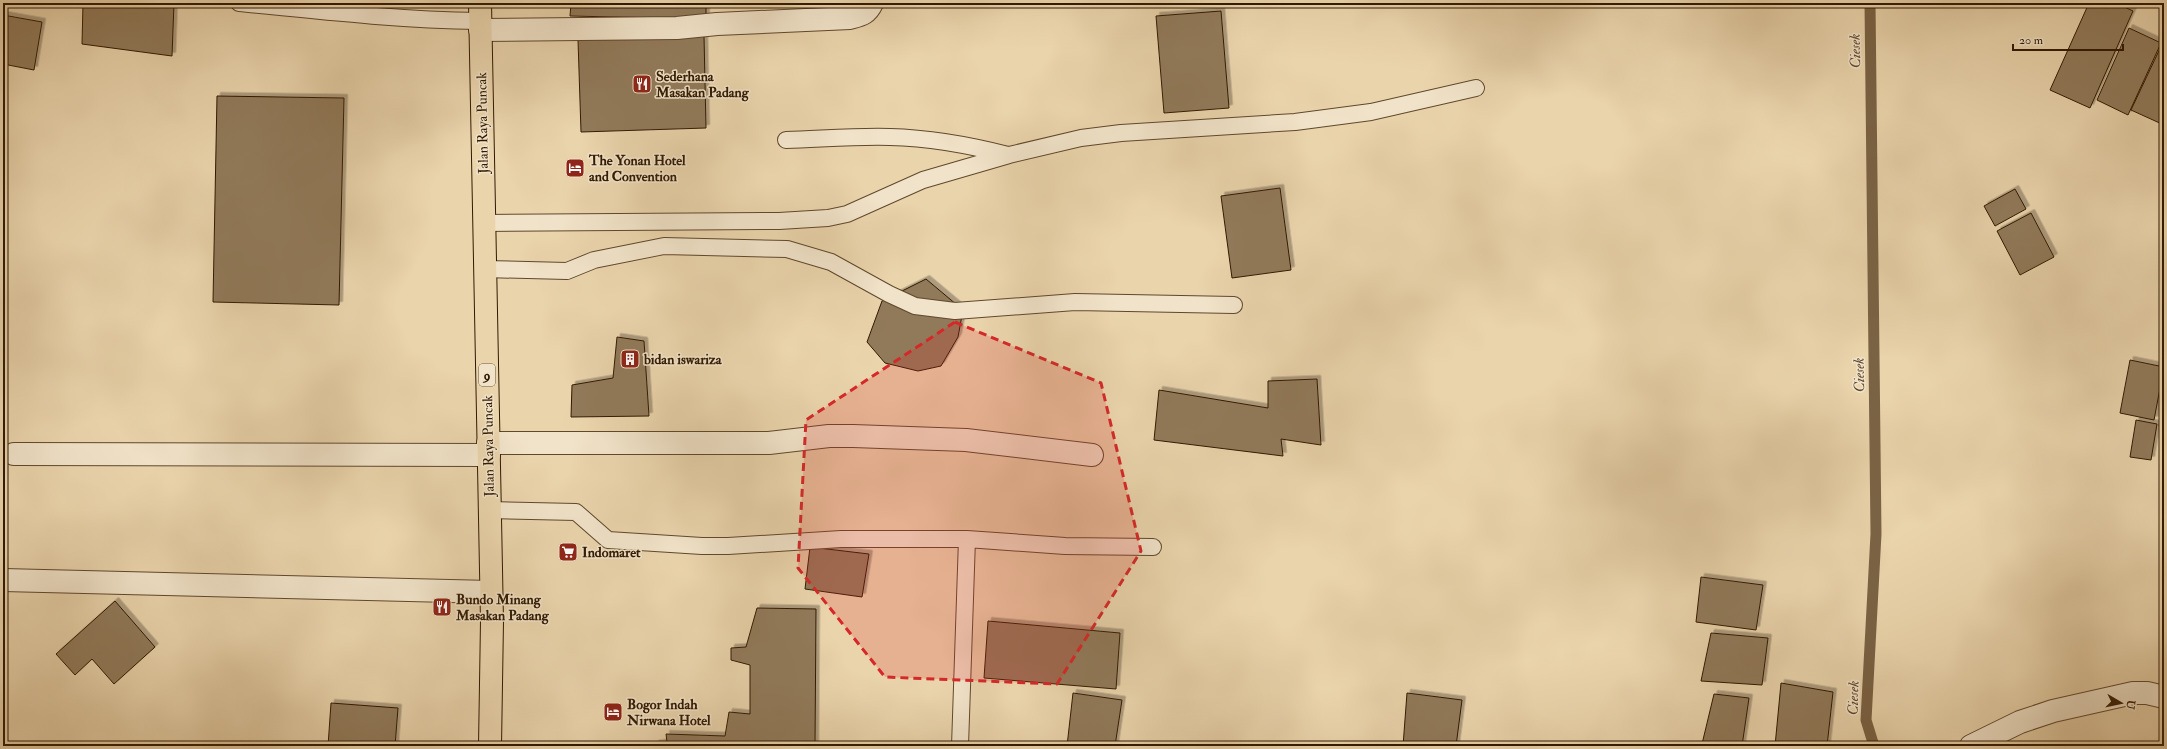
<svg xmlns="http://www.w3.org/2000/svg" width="2167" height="749" viewBox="0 0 2167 749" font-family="'IM FELL Double Pica',serif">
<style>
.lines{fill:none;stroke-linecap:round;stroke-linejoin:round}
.stream{stroke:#7a6345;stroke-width:11}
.building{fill:#917a5a;stroke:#311901;filter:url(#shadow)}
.service-casing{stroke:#5f482c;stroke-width:18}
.minor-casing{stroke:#5f482c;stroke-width:24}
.trunk-casing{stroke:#311901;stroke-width:24}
.service{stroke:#f1e3c9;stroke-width:16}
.minor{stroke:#f1e3c9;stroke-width:22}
.trunk{stroke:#ead4ac;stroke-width:22}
.marked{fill:#d62828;fill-opacity:0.2;stroke:#d62828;stroke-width:3;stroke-dasharray:8 5;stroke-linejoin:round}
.labels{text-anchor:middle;stroke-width:3;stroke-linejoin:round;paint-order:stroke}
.shield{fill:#f1e3c9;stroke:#6b563d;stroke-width:1}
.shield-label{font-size:13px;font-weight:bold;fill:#311901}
.poi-label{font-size:14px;font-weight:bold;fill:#311901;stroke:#f1e3c9;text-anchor:start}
.street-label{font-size:14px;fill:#311901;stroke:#f1e3c9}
.water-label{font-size:15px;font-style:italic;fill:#624a2e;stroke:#f1e3c9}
</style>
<defs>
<filter id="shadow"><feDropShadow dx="3.5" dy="-3.5" stdDeviation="0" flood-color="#0004"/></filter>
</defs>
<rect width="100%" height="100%" fill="#ead4ac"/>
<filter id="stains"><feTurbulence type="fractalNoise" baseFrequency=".005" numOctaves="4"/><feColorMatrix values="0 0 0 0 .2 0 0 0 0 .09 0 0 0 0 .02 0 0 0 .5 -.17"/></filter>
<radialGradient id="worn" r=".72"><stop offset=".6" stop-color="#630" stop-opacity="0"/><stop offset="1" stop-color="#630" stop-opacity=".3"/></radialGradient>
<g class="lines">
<path class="stream" d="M 1870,3 L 1876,534 L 1866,720 L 1874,746"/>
</g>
<path class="building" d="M 83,3 L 174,3 L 172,56 L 82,44 Z
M 571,3 L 706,3 L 706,19 L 570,16 Z
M 2089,3 L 2116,3 L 2133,11 L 2090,108 L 2050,90 Z
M 1221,11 L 1229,108 L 1164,113 L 1156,16 Z
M 3,15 L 42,22 L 34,70 L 3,64 Z
M 2129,28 L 2161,43 L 2128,115 L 2097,100 Z
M 704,36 L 706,128 L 581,132 L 578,40 Z
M 2164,40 L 2164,125 L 2131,110 Z
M 217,96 L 344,98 L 339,305 L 213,302 Z
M 1280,188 L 1291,270 L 1232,278 L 1221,196 Z
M 2015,189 L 2026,209 L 1995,226 L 1984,206 Z
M 2031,213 L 2054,257 L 2020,275 L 1997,231 Z
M 926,279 L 963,310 L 958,337 L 941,366 L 918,371 L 885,363 L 867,342 L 882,301 Z
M 617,337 L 644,341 L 649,416 L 571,417 L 572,385 L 613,378 Z
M 2130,360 L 2164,367 L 2154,420 L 2120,413 Z
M 1317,379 L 1321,445 L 1281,439 L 1283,456 L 1154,440 L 1159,390 L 1268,408 L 1268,381 Z
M 2164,404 L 2164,427 L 2159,426 Z
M 2136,420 L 2157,424 L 2151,460 L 2130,457 Z
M 810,547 L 869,554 L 862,597 L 805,589 Z
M 1701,577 L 1763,585 L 1756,630 L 1696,622 Z
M 115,601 L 155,647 L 114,684 L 92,659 L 75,675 L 56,654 Z
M 757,608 L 816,609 L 815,746 L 655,746 L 655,744 L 667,742 L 666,734 L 725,736 L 729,712 L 750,714 L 750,665 L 731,660 L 731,648 L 746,647 Z
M 988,621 L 1120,633 L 1116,689 L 984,678 Z
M 1711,633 L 1768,638 L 1762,685 L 1701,681 Z
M 1781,683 L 1833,692 L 1827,746 L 1775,746 Z
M 1073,693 L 1122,700 L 1115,746 L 1067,746 Z
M 1407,693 L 1462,700 L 1456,746 L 1403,746 Z
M 1714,694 L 1749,698 L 1742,746 L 1708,746 L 1702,744 Z
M 331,703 L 398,708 L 395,746 L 328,746 Z"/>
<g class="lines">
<g class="service-casing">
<path id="service" d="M 239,3 C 319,11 399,20 480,21
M 786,140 C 821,139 855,136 890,137 C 930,138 969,145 1008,155
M 484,223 L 779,221 L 828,218 L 847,214 L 923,180 L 1009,155 L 1081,138 L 1121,133 L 1295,122 L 1371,112 L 1476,88
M 484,269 L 567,271 L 594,260 L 664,246 L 787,249 L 831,262 L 889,294 L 915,306 L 955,311 L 1075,302 L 1234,305
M 489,510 L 576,512 L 608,540 L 702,546 L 728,546 L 841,539 L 967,539 L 1065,546 L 1153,547
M 960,746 L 967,539"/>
</g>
<g class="minor-casing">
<path id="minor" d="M 480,30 L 677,28 L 717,24 L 850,18 C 861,15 867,14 872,3
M 488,443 L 769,443 L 829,436 L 853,436 L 966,440 L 1092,455
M 14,454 L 489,455
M 3,580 L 491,592
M 1971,746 L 2020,722 L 2053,711 L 2133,693 L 2147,693 L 2164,697"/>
</g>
<g class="trunk-casing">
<path id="trunk" d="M 480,3 L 492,621 L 490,746"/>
</g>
<use href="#service" class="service"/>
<use href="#minor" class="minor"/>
<use href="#trunk" class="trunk"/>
</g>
<path class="marked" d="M 955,322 L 1101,383 L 1141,551 L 1057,684 L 885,677 L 798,568 L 806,420 Z"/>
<defs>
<g id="restaurant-square" transform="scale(1)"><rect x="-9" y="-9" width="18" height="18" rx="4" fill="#8f2418" stroke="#f1e3c9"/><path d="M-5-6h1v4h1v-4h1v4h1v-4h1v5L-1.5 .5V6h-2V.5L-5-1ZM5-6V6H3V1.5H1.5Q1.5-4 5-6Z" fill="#fff"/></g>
<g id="hotel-square" transform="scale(1)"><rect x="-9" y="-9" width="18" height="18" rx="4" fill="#8f2418" stroke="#f1e3c9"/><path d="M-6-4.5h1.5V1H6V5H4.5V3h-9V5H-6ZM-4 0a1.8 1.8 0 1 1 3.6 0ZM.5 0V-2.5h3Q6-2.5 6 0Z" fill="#fff"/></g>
<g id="building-square" transform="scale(1)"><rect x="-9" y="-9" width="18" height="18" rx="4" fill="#8f2418" stroke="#f1e3c9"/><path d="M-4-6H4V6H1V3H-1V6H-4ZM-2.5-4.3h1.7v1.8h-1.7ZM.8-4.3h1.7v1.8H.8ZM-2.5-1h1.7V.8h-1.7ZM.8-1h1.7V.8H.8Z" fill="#fff"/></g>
<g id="supermarket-square" transform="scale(1)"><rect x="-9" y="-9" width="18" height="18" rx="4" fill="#8f2418" stroke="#f1e3c9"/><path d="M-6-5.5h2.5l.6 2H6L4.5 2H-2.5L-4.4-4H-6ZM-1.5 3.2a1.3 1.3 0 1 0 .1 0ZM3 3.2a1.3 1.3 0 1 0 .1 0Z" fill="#fff"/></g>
</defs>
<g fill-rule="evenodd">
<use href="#restaurant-square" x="642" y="84"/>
<use href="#hotel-square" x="575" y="168"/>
<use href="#building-square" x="630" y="359"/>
<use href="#supermarket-square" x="568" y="552"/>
<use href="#restaurant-square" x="442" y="607"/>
<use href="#hotel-square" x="613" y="712"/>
</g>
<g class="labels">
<rect class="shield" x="479" y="364" width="16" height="22" rx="3"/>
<g class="shield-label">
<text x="487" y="380">9</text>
</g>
<g class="poi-label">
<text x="656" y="81">Sederhana<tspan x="656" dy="16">Masakan Padang</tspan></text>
<text x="589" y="165">The Yonan Hotel<tspan x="589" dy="16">and Convention</tspan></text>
<text x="644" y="364">bidan iswariza</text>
<text x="582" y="557">Indomaret</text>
<text x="456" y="604">Bundo Minang<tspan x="456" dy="16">Masakan Padang</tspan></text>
<text x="627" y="709">Bogor Indah<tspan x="627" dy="16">Nirwana Hotel</tspan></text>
</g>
<g class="street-label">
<text transform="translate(482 123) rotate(-91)" y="5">Jalan Raya Puncak</text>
<text transform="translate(488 446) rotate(-91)" y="5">Jalan Raya Puncak</text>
</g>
<g class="water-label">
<text transform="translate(1855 51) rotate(-91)" y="5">Ciesek</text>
<text transform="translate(1859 375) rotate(-91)" y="5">Ciesek</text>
<text transform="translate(1853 698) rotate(-88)" y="5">Ciesek</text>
</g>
</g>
<rect width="2167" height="749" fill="none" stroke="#ead4ac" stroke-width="16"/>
<rect x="4" y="4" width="2159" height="741" fill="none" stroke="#311901" stroke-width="2"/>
<rect x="8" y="8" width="2151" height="733" fill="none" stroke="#311901"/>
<g transform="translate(2121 703) rotate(99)" stroke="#f1e3c9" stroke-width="3" paint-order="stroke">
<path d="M0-3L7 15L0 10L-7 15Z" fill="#311901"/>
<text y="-6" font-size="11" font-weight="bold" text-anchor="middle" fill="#311901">U</text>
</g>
<path d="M2013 44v6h110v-6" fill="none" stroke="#311901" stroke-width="2"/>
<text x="2019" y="44" font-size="12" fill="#311901" stroke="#f1e3c9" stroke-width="3" paint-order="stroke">20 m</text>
<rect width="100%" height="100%" filter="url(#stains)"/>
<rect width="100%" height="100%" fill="url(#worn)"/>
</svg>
